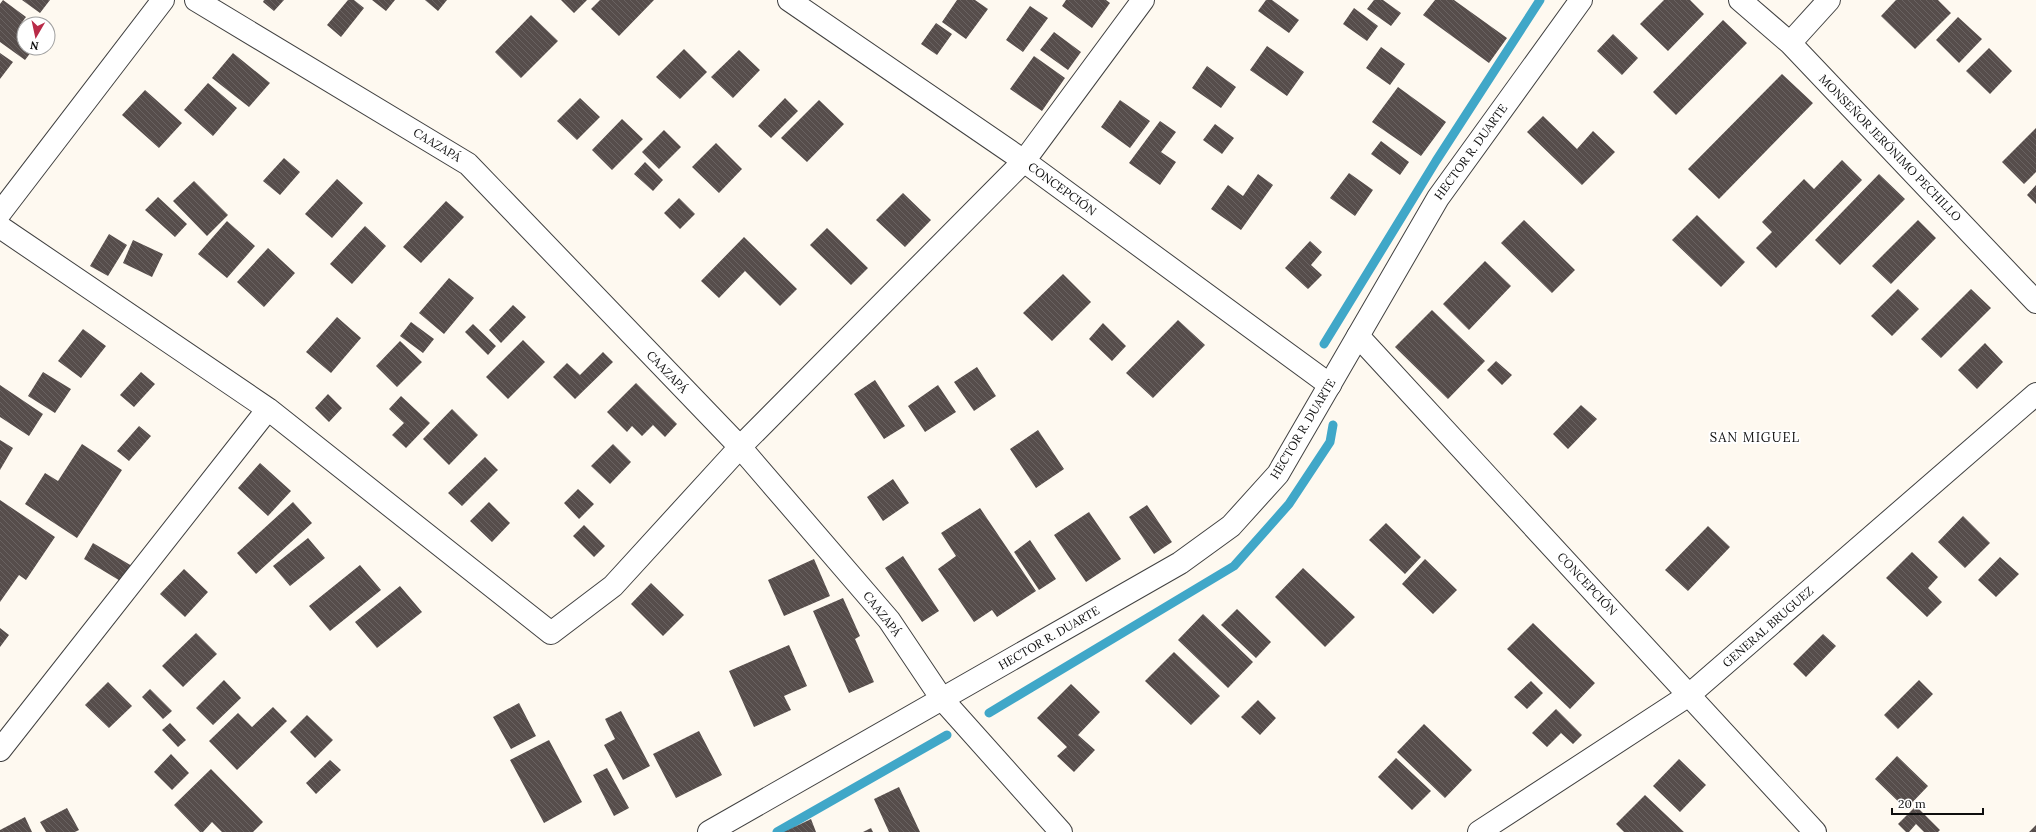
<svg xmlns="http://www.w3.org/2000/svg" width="2036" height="832" viewBox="0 0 2036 832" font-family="Lora,serif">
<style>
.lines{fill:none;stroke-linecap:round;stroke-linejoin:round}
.stream{stroke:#40a7c8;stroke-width:9}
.building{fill:url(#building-back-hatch)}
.minor-casing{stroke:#414141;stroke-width:24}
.tertiary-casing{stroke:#414141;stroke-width:24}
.minor{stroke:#fff;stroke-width:22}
.tertiary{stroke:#fff;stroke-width:22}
.labels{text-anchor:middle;stroke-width:4;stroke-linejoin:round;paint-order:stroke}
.street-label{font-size:12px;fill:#0e0e0e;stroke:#fff}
.neighbourhood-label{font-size:13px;letter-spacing:1px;fill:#0e0e0e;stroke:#fff}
</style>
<defs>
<pattern id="building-back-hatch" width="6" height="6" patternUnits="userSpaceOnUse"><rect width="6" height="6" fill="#564d4b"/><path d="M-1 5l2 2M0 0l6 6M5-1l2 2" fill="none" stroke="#696261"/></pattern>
</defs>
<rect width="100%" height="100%" fill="#fef9f0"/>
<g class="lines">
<path class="stream" d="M 1324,344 L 1436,161 L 1540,0
M 989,713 L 1234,566 L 1289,504 L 1330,442 L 1333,425
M 777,832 L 947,735"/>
</g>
<path class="building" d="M 3,0 L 26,17 L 20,25 L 24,28 L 24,48 L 34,48 L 25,60 L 0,42 L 0,4 Z
M 22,0 L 50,0 L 40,13 Z
M 264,0 L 284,0 L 274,11 L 263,2 Z
M 348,0 L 354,0 L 364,8 L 341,37 L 327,25 Z
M 372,0 L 395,0 L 386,11 Z
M 425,0 L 447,0 L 438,11 Z
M 561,0 L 587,0 L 574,13 Z
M 600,0 L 654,0 L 619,36 L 591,9 Z
M 957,0 L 975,0 L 988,9 L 966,39 L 942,22 Z
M 1066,0 L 1106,0 L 1110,3 L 1092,28 L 1062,6 Z
M 1266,0 L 1272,0 L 1299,20 L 1289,33 L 1258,11 Z
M 1374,0 L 1383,0 L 1401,13 L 1391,26 L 1367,9 Z
M 1435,0 L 1454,0 L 1507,38 L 1489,63 L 1423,15 Z
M 1664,0 L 1690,0 L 1704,14 L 1668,51 L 1640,24 Z
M 1896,0 L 1938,0 L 1951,13 L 1915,49 L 1881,16 Z
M 1030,6 L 1048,18 L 1023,52 L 1006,40 Z
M 1354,8 L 1378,26 L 1367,41 L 1343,24 Z
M 531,15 L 558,41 L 521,78 L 495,52 Z
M 1958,17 L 1982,39 L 1959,63 L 1936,40 Z
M 1723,20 L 1747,43 L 1676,115 L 1653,92 Z
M 936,23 L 952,34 L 937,55 L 921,44 Z
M 1054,32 L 1081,52 L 1068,70 L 1040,50 Z
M 1613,34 L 1638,58 L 1622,75 L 1597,51 Z
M 1267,46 L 1304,72 L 1287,96 L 1250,70 Z
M 1381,47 L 1405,64 L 1390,85 L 1366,68 Z
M 1989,48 L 2012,71 L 1990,94 L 1966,71 Z
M 684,49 L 707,72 L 680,99 L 656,77 Z
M 739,50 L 760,70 L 733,98 L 711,77 Z
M 0,53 L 13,62 L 0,79 Z
M 233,53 L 270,83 L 249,107 L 212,78 Z
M 1034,56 L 1065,78 L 1042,111 L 1010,89 Z
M 1207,66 L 1236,87 L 1221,108 L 1192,88 Z
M 1782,74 L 1813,103 L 1719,199 L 1688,169 Z
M 208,83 L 237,108 L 213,136 L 184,110 Z
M 1398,87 L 1446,122 L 1421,156 L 1372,122 Z
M 145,90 L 182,123 L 159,148 L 122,115 Z
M 580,98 L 600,117 L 577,140 L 557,121 Z
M 785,98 L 798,111 L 771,138 L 758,126 Z
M 819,100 L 844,124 L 807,162 L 781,138 Z
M 1120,100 L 1150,121 L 1130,148 L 1101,127 Z
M 1543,116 L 1577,149 L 1593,131 L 1615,152 L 1582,185 L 1527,132 Z
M 622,119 L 643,139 L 612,170 L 592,150 Z
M 1160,121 L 1176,132 L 1161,152 L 1176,162 L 1160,185 L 1129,163 Z
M 1215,124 L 1234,138 L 1222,154 L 1203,140 Z
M 2036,128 L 2036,172 L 2024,184 L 2002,162 Z
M 664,130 L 681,147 L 659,169 L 642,152 Z
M 1381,141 L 1409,162 L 1400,175 L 1371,154 Z
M 716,143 L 742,169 L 719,193 L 692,167 Z
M 284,158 L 300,172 L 280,195 L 263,181 Z
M 1842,160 L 1862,180 L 1776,268 L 1756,248 L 1772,232 L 1762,222 L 1804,179 L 1814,189 Z
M 645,162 L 663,180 L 653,191 L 634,174 Z
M 1349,173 L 1373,190 L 1355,216 L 1330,198 Z
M 1258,174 L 1273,185 L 1241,230 L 1211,209 L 1228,185 L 1243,196 Z
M 1879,174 L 1905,199 L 1840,265 L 1815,240 Z
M 337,179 L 363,203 L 332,238 L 305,214 Z
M 194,181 L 228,215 L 207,236 L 173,201 Z
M 2036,185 L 2036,204 L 2027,195 Z
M 903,193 L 931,220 L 905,247 L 876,220 Z
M 158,197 L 187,224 L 175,237 L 145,210 Z
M 679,198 L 695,214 L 680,229 L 664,213 Z
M 446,201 L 464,217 L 421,263 L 403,247 Z
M 1697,215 L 1745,262 L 1721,287 L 1672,240 Z
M 1524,220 L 1575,270 L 1552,293 L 1501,243 Z
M 1918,220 L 1936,238 L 1891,284 L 1872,266 Z
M 227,221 L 255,246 L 227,278 L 198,254 Z
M 365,226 L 386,246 L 352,284 L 330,264 Z
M 827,228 L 868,268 L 851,285 L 810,245 Z
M 109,234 L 127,245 L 108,276 L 90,266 Z
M 744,237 L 797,289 L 780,306 L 745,271 L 719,298 L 701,281 Z
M 133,240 L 163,254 L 152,277 L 123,263 Z
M 1310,241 L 1322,252 L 1311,265 L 1322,275 L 1308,289 L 1285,268 Z
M 268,248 L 295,273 L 264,307 L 237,282 Z
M 1485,261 L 1511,286 L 1469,330 L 1443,304 Z
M 1063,274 L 1091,302 L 1052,341 L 1023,313 Z
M 449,278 L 474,298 L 444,334 L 419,313 Z
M 1898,289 L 1919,309 L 1892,336 L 1871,316 Z
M 1971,289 L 1991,308 L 1941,358 L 1921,339 Z
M 513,305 L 526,317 L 501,343 L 489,330 Z
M 1432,310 L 1485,361 L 1448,399 L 1395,347 Z
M 337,317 L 361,338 L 331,373 L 306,352 Z
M 1178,320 L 1205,345 L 1153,398 L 1126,373 Z
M 411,322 L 434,339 L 423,353 L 400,336 Z
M 1103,323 L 1126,346 L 1112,361 L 1089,339 Z
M 473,324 L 496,346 L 488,355 L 465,332 Z
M 83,329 L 106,346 L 81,378 L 58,361 Z
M 523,340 L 545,362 L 508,399 L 486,377 Z
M 400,341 L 422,362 L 397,387 L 376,366 Z
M 1985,343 L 2003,362 L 1977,389 L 1958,370 Z
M 603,352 L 613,362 L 575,399 L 553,377 L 567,363 L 580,375 Z
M 1496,361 L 1512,375 L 1502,385 L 1487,370 Z
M 977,367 L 996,396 L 974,411 L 954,382 Z
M 43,372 L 71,389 L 55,413 L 28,396 Z
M 141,372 L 155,384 L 134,407 L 120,395 Z
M 875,380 L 905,426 L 884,439 L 854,394 Z
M 636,383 L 677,424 L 665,437 L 653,425 L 642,436 L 632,426 L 627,432 L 607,412 Z
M 0,385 L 43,414 L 29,436 L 0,417 Z
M 938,385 L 956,412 L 925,432 L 908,406 Z
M 328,394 L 342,408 L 329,422 L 315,408 Z
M 401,396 L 430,423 L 406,448 L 392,435 L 404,423 L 389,409 Z
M 1581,405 L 1597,419 L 1568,449 L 1553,434 Z
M 452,409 L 478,435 L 449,465 L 423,439 Z
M 139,426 L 151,436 L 129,461 L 117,451 Z
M 1038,430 L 1064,469 L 1036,488 L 1010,449 Z
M 0,440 L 13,448 L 0,470 Z
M 82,444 L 122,470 L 77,538 L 25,504 L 45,473 L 58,481 Z
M 613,444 L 631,462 L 610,484 L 591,466 Z
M 485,457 L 498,470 L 462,506 L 448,493 Z
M 260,463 L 291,491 L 268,516 L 238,488 Z
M 893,479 L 909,503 L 883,521 L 867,497 Z
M 578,489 L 594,504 L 579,519 L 564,503 Z
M 0,500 L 55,537 L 26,580 L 19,575 L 0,602 Z
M 293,502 L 312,523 L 256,574 L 237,553 Z
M 489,502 L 510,523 L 492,542 L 470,521 Z
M 1147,505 L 1172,542 L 1154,554 L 1129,517 Z
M 980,508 L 1036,591 L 997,617 L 992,610 L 974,622 L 938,569 L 956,556 L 941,533 Z
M 1089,512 L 1121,559 L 1086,582 L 1054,535 Z
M 1963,516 L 1990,543 L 1965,568 L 1938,542 Z
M 1386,523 L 1421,557 L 1405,574 L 1369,540 Z
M 584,525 L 605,546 L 594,557 L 573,536 Z
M 1708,526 L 1730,547 L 1688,591 L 1665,570 Z
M 308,538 L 325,558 L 290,586 L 273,566 Z
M 1030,540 L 1056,579 L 1039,590 L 1014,552 Z
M 93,543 L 132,566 L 122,582 L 84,559 Z
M 1912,552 L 1938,577 L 1928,588 L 1942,602 L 1927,617 L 1886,578 Z
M 903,556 L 939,611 L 922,622 L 885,568 Z
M 2000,557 L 2019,574 L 1996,597 L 1978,580 Z
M 814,559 L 830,596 L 784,616 L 768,580 Z
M 1425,559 L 1457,590 L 1433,614 L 1402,584 Z
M 360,565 L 381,590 L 330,631 L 309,606 Z
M 1303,568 L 1355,617 L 1325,647 L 1275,597 Z
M 184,569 L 208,592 L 185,617 L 160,594 Z
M 651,583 L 684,615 L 663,636 L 631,604 Z
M 400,586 L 422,612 L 377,648 L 355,622 Z
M 843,598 L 860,636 L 855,639 L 874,682 L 849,693 L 813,611 Z
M 1237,609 L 1271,642 L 1256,658 L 1221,625 Z
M 1203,614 L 1253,662 L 1228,688 L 1178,640 Z
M 1533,623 L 1595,683 L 1570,709 L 1507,649 Z
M 0,628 L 9,635 L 0,647 Z
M 196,633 L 217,654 L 183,687 L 162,666 Z
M 1823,634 L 1836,646 L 1806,677 L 1793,664 Z
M 789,645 L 807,686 L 784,696 L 791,710 L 754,727 L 729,671 Z
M 1174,652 L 1220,696 L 1191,725 L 1145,681 Z
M 224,680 L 241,698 L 213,725 L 196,708 Z
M 1919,680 L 1933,694 L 1898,729 L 1884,715 Z
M 1531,681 L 1543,693 L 1527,709 L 1514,697 Z
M 108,682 L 132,706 L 109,728 L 85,705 Z
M 1071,684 L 1100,712 L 1078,735 L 1095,750 L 1074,772 L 1057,756 L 1067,747 L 1037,718 Z
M 150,689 L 172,711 L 163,719 L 142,697 Z
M 1258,700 L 1276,718 L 1260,735 L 1241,717 Z
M 519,703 L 536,736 L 511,749 L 493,717 Z
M 273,707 L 287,721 L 237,770 L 209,741 L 238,713 L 252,727 Z
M 1556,709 L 1582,735 L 1573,744 L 1561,733 L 1547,747 L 1532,733 Z
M 621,711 L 650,766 L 623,780 L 604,745 L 615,739 L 605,719 Z
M 307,715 L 333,740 L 315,758 L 290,732 Z
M 170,723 L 186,740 L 178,747 L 162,730 Z
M 1424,724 L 1472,770 L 1445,798 L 1397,752 Z
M 699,731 L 722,775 L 676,798 L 653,754 Z
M 549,740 L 582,802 L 544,823 L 510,760 Z
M 171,754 L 189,773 L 172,790 L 154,772 Z
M 1897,756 L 1928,786 L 1906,809 L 1875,779 Z
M 1396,758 L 1431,791 L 1412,810 L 1378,777 Z
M 1679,759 L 1706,785 L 1680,812 L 1653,786 Z
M 330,760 L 341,770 L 316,794 L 306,783 Z
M 607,768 L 629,808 L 614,816 L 593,775 Z
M 211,769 L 263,822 L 253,832 L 222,832 L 212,822 L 203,832 L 200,832 L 174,805 Z
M 899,787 L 920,832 L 889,832 L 874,799 Z
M 1645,795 L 1684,832 L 1624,832 L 1616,824 Z
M 1916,806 L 1940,830 L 1938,832 L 1924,832 L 1916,824 L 1909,832 L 1906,832 L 1898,824 Z
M 67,808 L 79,830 L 75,832 L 46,832 L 40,822 Z
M 25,817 L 32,832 L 0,832 L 0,830 Z
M 811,819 L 816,832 L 784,832 Z
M 2036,825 L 2036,832 L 2029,832 Z
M 871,828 L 873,832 L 863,832 Z"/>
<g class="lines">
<g class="minor-casing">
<path id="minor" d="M 196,0 L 468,164 L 740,447 L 889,620 L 942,699 L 1061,832
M 789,0 L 1024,161 L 1330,385
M 1740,0 L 1790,43 L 2036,302
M 1790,43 L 1829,0
M 0,213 L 163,0
M 0,227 L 268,409 L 551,633 L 613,586 L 740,447 L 1024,161 L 1143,0
M 1358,336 L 1815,832
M 0,750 L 268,409
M 1479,832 L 1689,695 L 2036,394"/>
</g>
<g class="tertiary-casing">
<path id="tertiary" d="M 709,832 L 1180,563 L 1231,526 L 1278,474 L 1438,198 L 1581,0"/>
</g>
<use href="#minor" class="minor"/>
<use href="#tertiary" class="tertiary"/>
</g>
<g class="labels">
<g class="street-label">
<text transform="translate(437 145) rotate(31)" y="4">CAAZAPÁ</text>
<text transform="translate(1890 148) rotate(46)" y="4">MONSEÑOR JERÓNIMO PECHILLO</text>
<text transform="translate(1471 152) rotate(-54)" y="4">HECTOR R. DUARTE</text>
<text transform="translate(1062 189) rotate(36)" y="4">CONCEPCIÓN</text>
<text transform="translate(667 372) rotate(46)" y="4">CAAZAPÁ</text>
<text transform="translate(1303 429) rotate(-59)" y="4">HECTOR R. DUARTE</text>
<text transform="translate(1587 584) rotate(47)" y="4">CONCEPCIÓN</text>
<text transform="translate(882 614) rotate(52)" y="4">CAAZAPÁ</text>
<text transform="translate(1768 627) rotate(-41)" y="4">GENERAL BRUGUEZ</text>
<text transform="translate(1049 638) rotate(-30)" y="4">HECTOR R. DUARTE</text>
</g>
<g class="neighbourhood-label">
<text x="1755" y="442">SAN MIGUEL</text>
</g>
</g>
<g transform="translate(36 36) rotate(189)"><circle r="19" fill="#ffffff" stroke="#9f9f9f"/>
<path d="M0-3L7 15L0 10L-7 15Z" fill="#b92b48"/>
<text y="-6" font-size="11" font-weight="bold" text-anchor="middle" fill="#0e0e0e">N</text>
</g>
<path d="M1892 808v6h91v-6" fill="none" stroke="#0e0e0e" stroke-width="2"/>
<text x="1898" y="808" font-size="12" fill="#0e0e0e" stroke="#ffffff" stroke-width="3" paint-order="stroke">20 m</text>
</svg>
